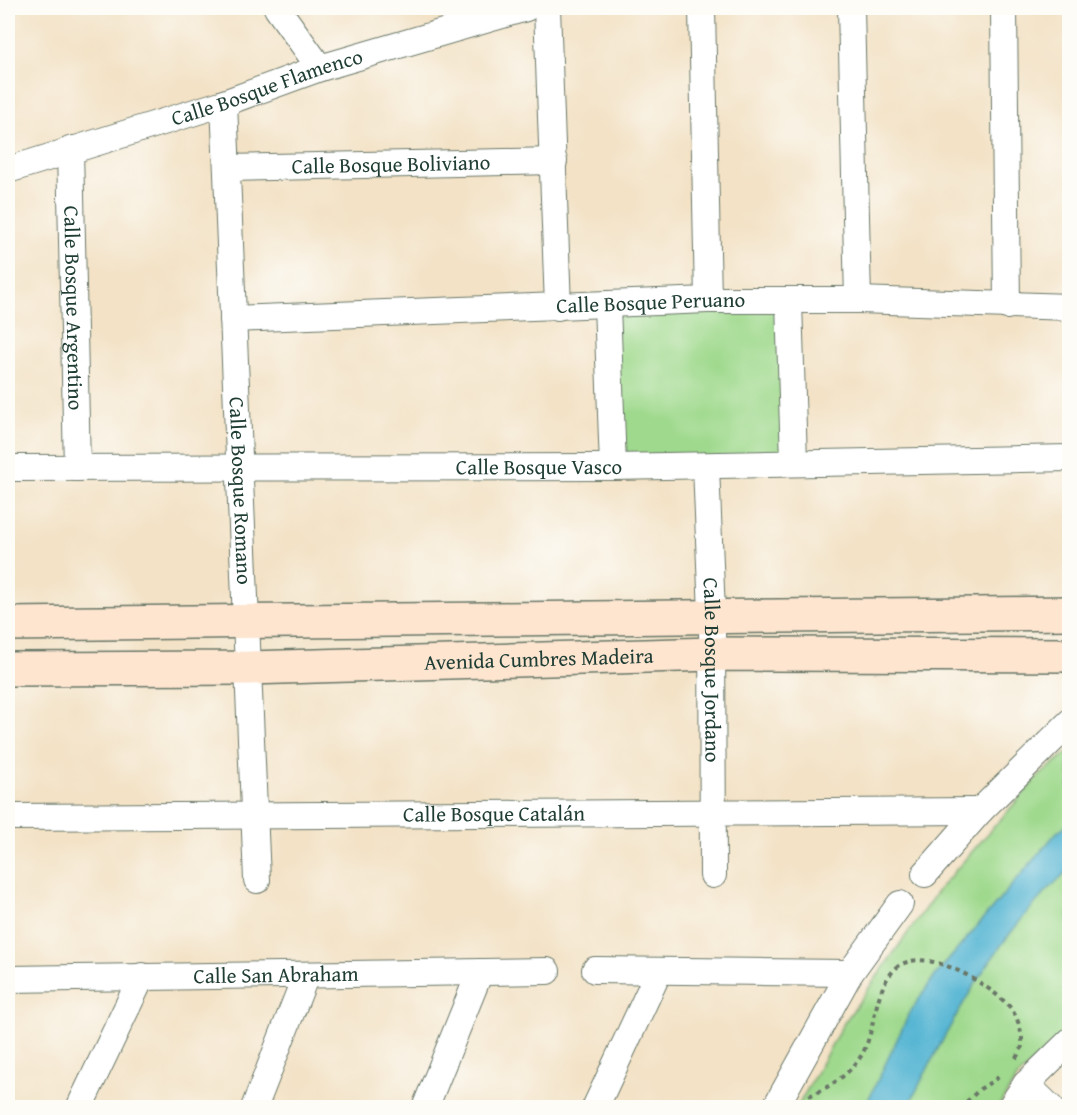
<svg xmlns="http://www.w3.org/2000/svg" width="1077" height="1115" viewBox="0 0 1077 1115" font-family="'Gentium Book Plus',serif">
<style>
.green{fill:#9fd98d;stroke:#5f8b60;stroke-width:1.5}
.water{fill:#55b5d3;stroke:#3a7984;stroke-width:1.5}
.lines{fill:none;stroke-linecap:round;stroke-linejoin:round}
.street-casing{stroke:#697767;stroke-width:28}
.secondary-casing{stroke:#697767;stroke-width:36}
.path{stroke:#697767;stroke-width:4;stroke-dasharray:4.5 4.5;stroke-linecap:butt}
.street{stroke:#fff;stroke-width:26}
.secondary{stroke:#fde5d0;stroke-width:33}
.labels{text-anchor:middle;stroke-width:5;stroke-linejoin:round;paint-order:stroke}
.street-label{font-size:21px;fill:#1f3d34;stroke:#fdfcf7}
</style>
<rect width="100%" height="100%" fill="#fdfcf7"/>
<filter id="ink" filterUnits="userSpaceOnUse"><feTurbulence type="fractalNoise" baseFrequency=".0167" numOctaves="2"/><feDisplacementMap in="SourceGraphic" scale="12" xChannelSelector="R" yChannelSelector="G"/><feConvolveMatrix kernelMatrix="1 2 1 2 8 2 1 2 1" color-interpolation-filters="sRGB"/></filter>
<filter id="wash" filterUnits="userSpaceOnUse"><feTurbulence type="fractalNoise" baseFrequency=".008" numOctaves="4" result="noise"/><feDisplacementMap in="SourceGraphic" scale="24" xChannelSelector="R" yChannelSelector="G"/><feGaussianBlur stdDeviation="1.35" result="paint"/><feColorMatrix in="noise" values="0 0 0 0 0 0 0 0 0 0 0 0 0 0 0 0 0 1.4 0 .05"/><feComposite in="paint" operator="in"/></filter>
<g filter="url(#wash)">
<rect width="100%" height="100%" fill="#f3e2c6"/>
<path class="green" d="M 789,302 L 794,461 L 613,467 L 607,305 Z
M 1069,751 L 1069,1026 L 1017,1078 L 998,1107 L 797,1108 L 842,1026 L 939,889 L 1038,777 Z"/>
<path class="water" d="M 1069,823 L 1069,870 C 997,933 950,1023 908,1107 L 865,1107 L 910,1012 L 934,977 L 1057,832 Z"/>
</g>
<g filter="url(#ink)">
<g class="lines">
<g class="street-casing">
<g id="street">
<path d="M 277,8 L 320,68"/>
<path d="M 547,8 L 558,307"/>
<path d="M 702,8 L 708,300"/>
<path d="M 851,8 L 858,300"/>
<path d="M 1004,8 L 1007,306"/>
<path id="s1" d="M 224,103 L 257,880"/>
<path id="s2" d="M 70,149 L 77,468"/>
<path id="s3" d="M 227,168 L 554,161"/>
<path id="s4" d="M 8,170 L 224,103 L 320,68 L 526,8"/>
<path d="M 789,302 L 794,461"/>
<path d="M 607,305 L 613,467"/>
<path id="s5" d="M 233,319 L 708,300 L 858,300 L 1070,307"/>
<path id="s6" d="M 706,466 L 712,614 L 713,875"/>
<path id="s7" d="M 8,468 L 613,467 L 1070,458"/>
<path id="s8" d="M 8,817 L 980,811"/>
<path d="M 925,874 L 980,811 L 1070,722"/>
<path d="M 595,970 L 850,973"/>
<path id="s9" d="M 8,979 L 547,971"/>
<path d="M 1026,1084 L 1051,1108"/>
<path d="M 79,1108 L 142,976"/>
<path d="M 254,1108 L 306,975"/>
<path d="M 425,1108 L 480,972"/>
<path d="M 595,1108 L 659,971"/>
<path d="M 775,1108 L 850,973 L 900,904"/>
<path d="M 1010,1108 L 1026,1084 L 1070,1041"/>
</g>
</g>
<g class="secondary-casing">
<g id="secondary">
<path d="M 8,624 L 1070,613"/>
<path id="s10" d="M 8,669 L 249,668 L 712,654 L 1070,655"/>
</g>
</g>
<path class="path" d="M 809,1096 C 832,1086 856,1071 866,1046 C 876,1021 875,989 895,969 C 923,942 988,984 1009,1006 C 1017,1015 1023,1033 1022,1045 C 1022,1050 1017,1056 1014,1061
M 960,1108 L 980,1089 L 1002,1075"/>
<use href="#street" class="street"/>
<use href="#secondary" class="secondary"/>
</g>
</g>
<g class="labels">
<g class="street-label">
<text dy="7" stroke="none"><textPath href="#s4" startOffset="272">Calle Bosque Flamenco</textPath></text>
<text dy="7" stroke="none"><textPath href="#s3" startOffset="164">Calle Bosque Boliviano</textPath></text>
<text dy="7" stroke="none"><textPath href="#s5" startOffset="418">Calle Bosque Peruano</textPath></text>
<text dy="7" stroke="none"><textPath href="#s2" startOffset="159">Calle Bosque Argentino</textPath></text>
<text dy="7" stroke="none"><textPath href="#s7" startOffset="531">Calle Bosque Vasco</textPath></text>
<text dy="7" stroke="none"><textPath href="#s1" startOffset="388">Calle Bosque Romano</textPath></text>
<text dy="7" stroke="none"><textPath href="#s10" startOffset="531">Avenida Cumbres Madeira</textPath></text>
<text dy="7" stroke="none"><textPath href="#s6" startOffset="204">Calle Bosque Jordano</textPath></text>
<text dy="7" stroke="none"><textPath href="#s8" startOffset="486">Calle Bosque Catalán</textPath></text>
<text dy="7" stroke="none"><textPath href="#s9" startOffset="268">Calle San Abraham</textPath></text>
</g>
</g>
<rect width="1077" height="1115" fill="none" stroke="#fdfcf7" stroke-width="30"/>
</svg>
